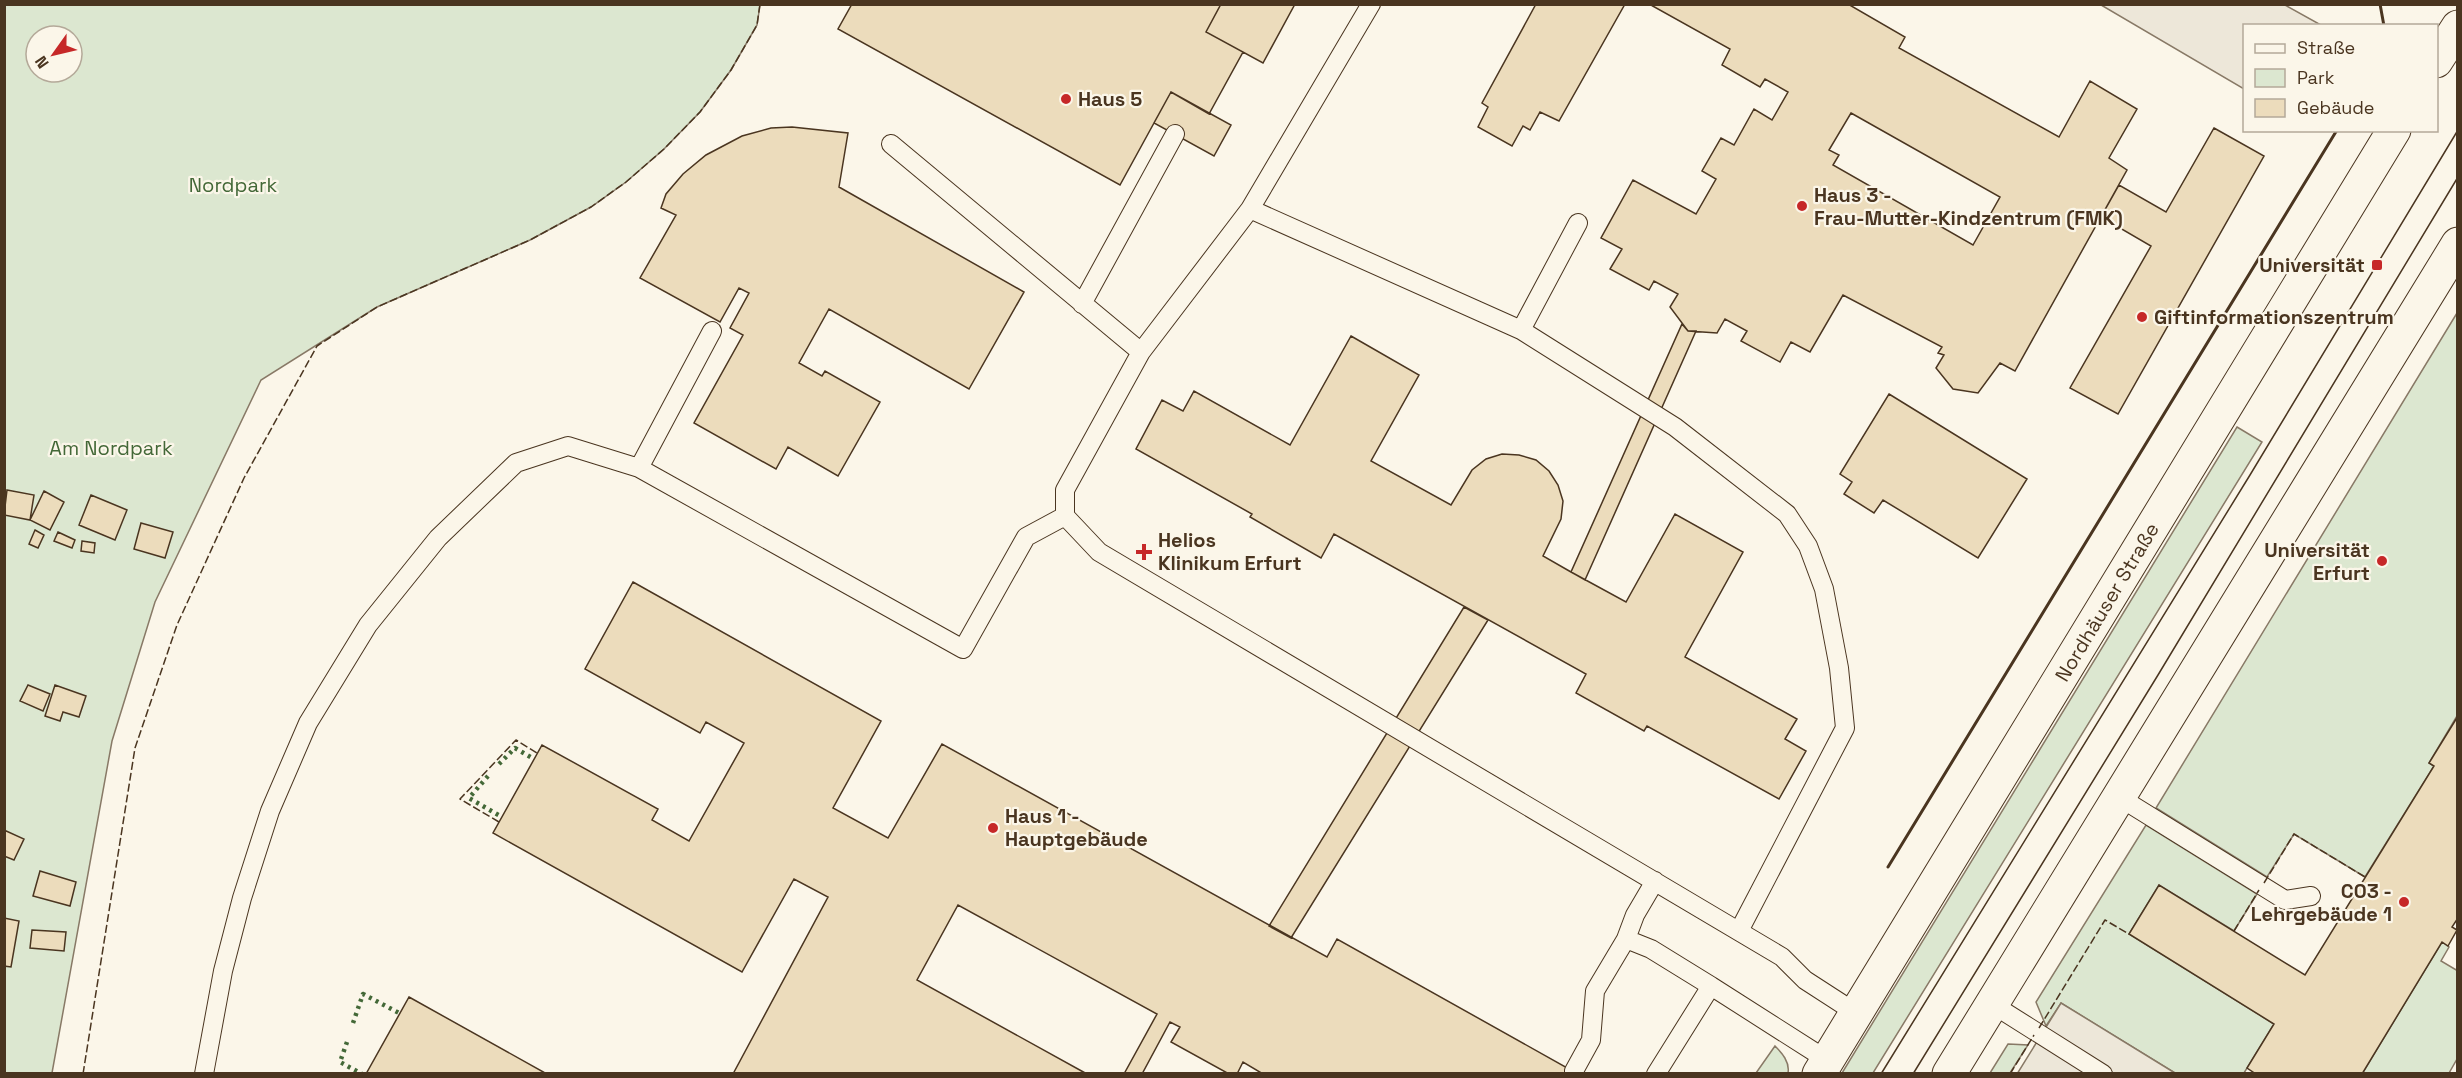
<svg xmlns="http://www.w3.org/2000/svg" width="2462" height="1078" viewBox="0 0 2462 1078" font-family="'Space Grotesk',sans-serif">
<style>
.green{fill:#dce7d0;stroke:#887966;stroke-width:1.5;fill-rule:evenodd}
.parking{fill:#ede7d9;stroke:#887966;stroke-width:1.5}
.building{fill:#ecdcbc;stroke:#4a3520;stroke-width:1.5;fill-rule:evenodd}
.lines{fill:none;stroke-linecap:round;stroke-linejoin:round}
.service-casing{stroke:#4a3520;stroke-width:20}
.secondary-casing{stroke:#4a3520;stroke-width:35}
.service{stroke:#fbf6e9;stroke-width:18}
.secondary{stroke:#fbf6e9;stroke-width:33}
.tram{stroke:#4a3520;stroke-width:1.5}
.hedge{stroke:#436837;stroke-width:4.5;stroke-dasharray:3 4.5;stroke-linecap:butt}
.fence{stroke:#4a3520;stroke-width:1.5;stroke-dasharray:8 3;stroke-linecap:butt}
.wall{stroke:#4a3520;stroke-width:3}
.poi-dot{fill:#c62828;stroke:#fbf6e9;stroke-width:2}
.labels{text-anchor:middle;stroke-width:4.5;stroke-linejoin:round;paint-order:stroke}
.poi-label{font-size:20px;font-weight:bold;fill:#4a3520;stroke:#fbf6e9;text-anchor:start}
.park-label{font-size:20px;fill:#436837;stroke:#fbf6e9}
.street-label{font-size:20px;fill:#4a3520;stroke:#fbf6e9}
</style>
<rect width="100%" height="100%" fill="#fbf6e9"/>
<path class="green" d="M 5,5 L 760,5 L 757,25 L 731,70 L 700,112 L 664,149 L 626,182 L 591,207 L 530,240 L 377,307 L 261,380 L 155,602 L 112,741 L 52,1073 L 5,1074 ZM 36,36 L 72,36 L 72,72 L 36,72 Z
M 2457,313 L 2457,716 L 2429,763 L 2434,766 L 2365,877 L 2294,834 L 2267,877 L 2156,808 Z
M 2237,427 L 2262,442 L 1873,1073 L 1842,1073 Z
M 2146,825 L 2257,894 L 2234,931 L 2159,885 L 2129,934 L 2274,1024 L 2244,1073 L 2175,1073 L 2061,1003 L 2046,1026 L 2036,1002 Z
M 2442,942 L 2449,947 L 2441,961 L 2458,971 L 2457,1059 L 2449,1073 L 2362,1074 Z
M 2008,1044 L 2028,1045 L 2010,1073 L 1990,1073 Z
M 1775,1046 C 1782,1053 1790,1062 1788,1073 L 1756,1073 Z"/>
<path class="parking" d="M 2101,5 L 2285,5 L 2321,25 L 2244,26 L 2244,89 Z
M 2061,1003 L 2175,1073 L 2017,1074 Z"/>
<path class="building" d="M 852,4 L 1221,4 L 1206,32 L 1243,52 L 1209,114 L 1171,92 L 1120,185 L 838,29 Z
M 1221,4 L 1295,4 L 1263,63 L 1206,32 Z
M 1536,4 L 1625,4 L 1559,121 L 1540,112 L 1530,130 L 1523,126 L 1512,146 L 1478,127 L 1488,107 L 1482,103 Z
M 1649,4 L 1848,4 L 1905,37 L 1899,48 L 2059,137 L 2090,81 L 2137,109 L 2109,158 L 2127,170 L 2015,371 L 2000,363 L 1978,393 L 1953,389 L 1936,368 L 1944,355 L 1938,353 L 1942,347 L 1843,295 L 1810,352 L 1791,342 L 1780,362 L 1741,341 L 1747,331 L 1725,319 L 1717,333 L 1688,331 L 1670,307 L 1678,294 L 1654,281 L 1649,290 L 1610,269 L 1622,249 L 1601,238 L 1633,180 L 1696,214 L 1716,179 L 1702,171 L 1721,138 L 1734,145 L 1754,109 L 1772,120 L 1788,92 L 1765,79 L 1760,87 L 1722,65 L 1730,49 ZM 1851,113 L 2000,197 L 1973,245 L 1833,165 L 1839,155 L 1829,150 Z
M 1171,92 L 1231,125 L 1214,156 L 1154,123 Z
M 792,127 L 848,133 L 839,187 L 1024,292 L 969,389 L 829,309 L 799,363 L 822,376 L 825,371 L 880,402 L 838,476 L 788,447 L 776,469 L 694,423 L 743,335 L 730,328 L 749,293 L 739,288 L 720,322 L 640,278 L 676,215 L 661,208 L 666,194 L 683,174 L 706,155 L 742,136 L 771,128 Z
M 2214,128 L 2264,156 L 2118,414 L 2070,388 L 2151,246 L 2101,217 L 2119,185 L 2166,212 Z
M 1682,324 L 1688,331 L 1696,331 L 1585,580 L 1571,572 Z
M 1351,336 L 1419,375 L 1371,461 L 1451,505 L 1472,470 L 1486,459 L 1502,454 L 1519,455 L 1536,460 L 1549,471 L 1558,485 L 1563,501 L 1561,519 L 1543,556 L 1571,572 L 1626,602 L 1675,514 L 1743,552 L 1685,657 L 1797,719 L 1785,739 L 1806,751 L 1779,799 L 1647,726 L 1644,731 L 1576,693 L 1586,674 L 1334,534 L 1321,558 L 1250,517 L 1252,514 L 1136,449 L 1162,400 L 1183,411 L 1194,391 L 1290,445 Z
M 1889,394 L 2027,479 L 1978,558 L 1883,500 L 1874,513 L 1844,494 L 1852,482 L 1840,474 Z
M 7,490 L 34,495 L 30,520 L 4,515 Z
M 44,491 L 64,502 L 50,530 L 30,520 Z
M 91,495 L 127,510 L 115,540 L 79,525 Z
M 141,523 L 173,532 L 165,558 L 134,549 Z
M 35,530 L 44,535 L 38,548 L 29,544 Z
M 58,532 L 75,540 L 72,548 L 54,541 Z
M 82,541 L 95,543 L 94,553 L 81,551 Z
M 633,582 L 881,721 L 833,808 L 888,838 L 942,744 L 1327,957 L 1337,939 L 1578,1074 L 1263,1074 L 1243,1062 L 1237,1074 L 1229,1074 L 1171,1042 L 1180,1027 L 1170,1022 L 1142,1074 L 1124,1074 L 1157,1014 L 958,905 L 917,980 L 1087,1074 L 733,1074 L 828,897 L 794,879 L 742,972 L 493,833 L 542,745 L 658,809 L 652,820 L 689,841 L 744,743 L 706,722 L 700,733 L 585,669 Z
M 1464,607 L 1488,620 L 1291,938 L 1269,926 Z
M 28,685 L 50,694 L 43,711 L 20,701 Z
M 55,685 L 86,696 L 79,717 L 63,712 L 60,721 L 45,716 Z
M 2458,716 L 2458,918 L 2452,927 L 2457,930 L 2448,946 L 2442,942 L 2362,1074 L 2256,1074 L 2247,1068 L 2274,1024 L 2129,934 L 2159,885 L 2305,975 L 2434,766 L 2429,763 Z
M 4,830 L 24,839 L 14,860 L 4,856 Z
M 40,871 L 76,882 L 70,906 L 33,896 Z
M 4,918 L 19,921 L 11,967 L 4,966 Z
M 32,930 L 66,932 L 64,951 L 30,948 Z
M 409,997 L 547,1074 L 366,1074 Z"/>
<g class="lines">
<g class="service-casing">
<path id="service" d="M 1371,4 L 1250,209 L 1141,352 L 1065,490 L 1065,516 L 1099,552 L 1782,957 L 1805,980 L 1856,1013
M 891,144 L 1141,352
M 1250,209 L 1521,330 L 1675,427 L 1787,514 L 1808,546 L 1824,589 L 1839,668 L 1845,728 L 1739,931
M 1082,304 L 1175,134
M 1521,330 L 1578,223
M 712,331 L 639,468 L 963,649 L 1026,537 L 1065,516
M 2119,797 L 2285,900 L 2311,896
M 1626,939 L 1635,915 L 1655,881
M 1992,1004 L 2103,1074
M 1574,1071 L 1591,1040 L 1595,991 L 1626,939 L 1651,949 L 1711,986
M 204,1074 L 223,971 L 242,898 L 270,811 L 308,723 L 368,625 L 438,538 L 516,463 L 568,446 L 639,468
M 1656,1074 L 1711,986 L 1827,1060"/>
</g>
<g class="secondary-casing">
<path id="secondary" d="M 2436,61 L 2458,27
M 1819,1074 L 2394,130
M 1949,1074 L 2458,244"/>
</g>
<use href="#service" class="service"/>
<use href="#secondary" class="secondary"/>
<path class="tram" d="M 1881,1074 L 2250,475 L 2458,130
M 1913,1074 L 2158,675 L 2458,177"/>
<path class="hedge" d="M 499,764 L 515,748 L 534,759
M 488,776 L 469,798 L 502,817
M 353,1023 L 363,994 L 399,1013
M 347,1042 L 340,1062 L 362,1074"/>
<path class="fence" d="M 499,822 L 460,799 L 516,740 L 537,753
M 2264,883 L 2294,834 L 2365,877
M 2234,931 L 2259,890
M 2039,1028 L 2105,920 L 2129,934
M 83,1074 L 135,748 L 177,625 L 244,478 L 317,346 L 377,307 L 530,240 L 591,207 L 626,182 L 664,149 L 700,112 L 731,70 L 757,25 L 760,4
M 2010,1074 L 2034,1035"/>
<path class="wall" d="M 2380,4 L 2384,26
M 1888,867 L 2337,130"/>
</g>
<g class="poi-dot">
<circle cx="1066" cy="99" r="6"/>
<circle cx="1802" cy="206" r="6"/>
<rect x="2371" y="259" width="12" height="12" rx="3"/>
<circle cx="2142" cy="317" r="6"/>
<path d="M1141 543h6v6h6v6h-6v6h-6v-6h-6v-6h6z"/>
<circle cx="2382" cy="561" r="6"/>
<circle cx="993" cy="828" r="6"/>
<circle cx="2404" cy="902" r="6"/>
</g>
<g class="labels">
<g class="poi-label">
<text x="1078" y="106">Haus 5</text>
<text x="1814" y="202">Haus 3 -<tspan x="1814" dy="23">Frau-Mutter-Kindzentrum (FMK)</tspan></text>
<text x="2365" y="272" text-anchor="end">Universität</text>
<text x="2154" y="324">Giftinformationszentrum</text>
<text x="1158" y="547">Helios<tspan x="1158" dy="23">Klinikum Erfurt</tspan></text>
<text x="2370" y="557" text-anchor="end">Universität<tspan x="2370" dy="23">Erfurt</tspan></text>
<text x="1005" y="823">Haus 1 -<tspan x="1005" dy="23">Hauptgebäude</tspan></text>
<text x="2392" y="898" text-anchor="end">C03 -<tspan x="2392" dy="23">Lehrgebäude 1</tspan></text>
</g>
<g class="park-label">
<text x="233" y="192">Nordpark</text>
<text x="111" y="455">Am Nordpark</text>
</g>
<g class="street-label">
<text transform="translate(2107 602) rotate(-59)" y="7">Nordhäuser Straße</text>
</g>
</g>
<rect width="2462" height="1078" fill="none" stroke="#4a3520" stroke-width="12"/>
<rect x="2243" y="24" width="195" height="108" fill="#fbf6e9" stroke="#b4a999" stroke-width="1.5"/>
<rect x="2255" y="44" width="30" height="9" fill="#fbf6e9" stroke="#b4a999" stroke-width="1.5"/>
<text x="2297" y="54" font-size="18" fill="#4a3520">Straße</text>
<rect x="2255" y="69" width="30" height="18" fill="#dce7d0" stroke="#b4a999" stroke-width="1.5"/>
<text x="2297" y="84" font-size="18" fill="#4a3520">Park</text>
<rect x="2255" y="99" width="30" height="18" fill="#ecdcbc" stroke="#b4a999" stroke-width="1.5"/>
<text x="2297" y="114" font-size="18" fill="#4a3520">Gebäude</text>
<g transform="translate(54 54) rotate(236)"><circle r="28" fill="#fbf6e9" stroke="#b4a999" stroke-width="1.5"/>
<path d="M0-4.5L10 22L0 15L-10 22Z" fill="#c62828"/>
<text y="-9" font-size="16" font-weight="bold" text-anchor="middle" fill="#4a3520">N</text>
</g>
</svg>
